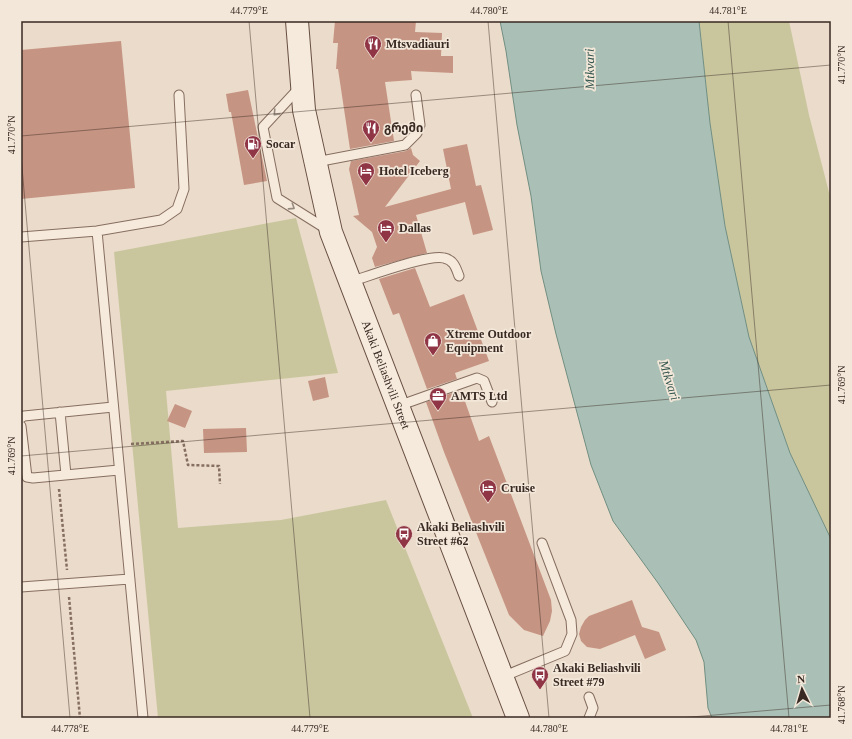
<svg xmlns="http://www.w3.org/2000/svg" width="852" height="739" font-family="'Times New Roman','Noto Sans Georgian',serif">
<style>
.green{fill:#c9c69e}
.water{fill:#aac0b6;stroke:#718e82}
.building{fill:#c69483}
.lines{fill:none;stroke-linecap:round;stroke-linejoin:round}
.service-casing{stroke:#866e60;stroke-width:11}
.secondary-casing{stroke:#684f43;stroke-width:24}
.path{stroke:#866e60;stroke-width:2.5;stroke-dasharray:3 2;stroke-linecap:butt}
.service{stroke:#f6eadc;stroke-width:9}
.secondary{stroke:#f6eadc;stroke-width:22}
.oneway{stroke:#978a7f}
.ticks{fill:none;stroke:#382922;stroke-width:1;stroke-opacity:0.45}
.labels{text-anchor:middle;stroke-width:3.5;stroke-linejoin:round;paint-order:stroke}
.poi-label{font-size:12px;font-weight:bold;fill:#382922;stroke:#f3e7d9;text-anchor:start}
.street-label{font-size:12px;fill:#382922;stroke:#f3e7d9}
.water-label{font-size:13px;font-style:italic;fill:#32564e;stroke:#f3e7d9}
.neatline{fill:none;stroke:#382922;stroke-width:1.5}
.ticks-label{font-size:10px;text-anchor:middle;fill:#382922}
</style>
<rect width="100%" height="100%" fill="#ebdbca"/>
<path class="green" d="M699 21H789L809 115 831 200V539L790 453 749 337 725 226 710 123Z
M296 218 338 373 166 391 178 528 281 520 386 500 473 718H158L114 252Z"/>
<path class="water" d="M500 21H699L710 123 725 226 749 337 790 453 831 539V718H712L708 708 704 662 696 640 658 583 613 521 591 465 556 334 541 271 531 196 517 125 506 51Z"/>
<path class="building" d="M335 21H416L415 32 442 33 441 56H453V73L411 71 412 80 385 82 394 141 350 149 338 69H336L338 43H333Z
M121 41 135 188 21 199V50Z
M248 90 267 181 244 185 231 112H229L226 94Z
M467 144 476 186 481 185 493 230 473 235 465 202 416 215 427 253 375 267 372 258 377 247 372 232 353 216 359 215 349 169 351 161 406 151 411 148 413 155 420 161 385 207 451 189 443 149Z
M415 268 430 307 464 294 489 361 455 373 457 379 427 389 399 313 393 315 379 279Z
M325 377 329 397 313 401 308 381Z
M461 390 479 441 489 436 551 600 552 611 550 621 543 636 524 630 509 615 444 452 426 402Z
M175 404 192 411 185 428 167 421Z
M246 428 247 452 204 453 203 429Z
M632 600 642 627 659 632 666 650 645 659 635 635 600 649 587 647 581 641 579 634 581 627 585 620 589 616Z"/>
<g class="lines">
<g class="service-casing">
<path id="service" d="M300 87 263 127 277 198 328 230
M316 162 405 145 417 133 420 125 416 95
M97 231 143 718
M21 237 97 231 161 220 177 209 184 189 179 95
M350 282C369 276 427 254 444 258 454 260 456 268 459 276
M398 406 477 378 484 381 492 402
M60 412 66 475
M21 418 24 416 113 407
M21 426 27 477 33 478 119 470
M21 587 130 579
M502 677 565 651 572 634 571 620 542 543
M589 718 593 708 589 697"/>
</g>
<g class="secondary-casing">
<g id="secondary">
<path id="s1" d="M297 21 304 110 331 232 518 718"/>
</g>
</g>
<path class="path" d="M131 444 183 441 188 465 219 466 220 484
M59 489 67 570
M69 597 80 718"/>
<use href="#service" class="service"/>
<use href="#secondary" class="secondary"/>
</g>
<defs><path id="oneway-chevron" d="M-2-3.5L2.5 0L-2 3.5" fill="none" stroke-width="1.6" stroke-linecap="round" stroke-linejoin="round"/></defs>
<g class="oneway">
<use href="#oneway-chevron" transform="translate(276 113) rotate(133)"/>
<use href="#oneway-chevron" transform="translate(292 207) rotate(33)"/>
</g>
<path class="ticks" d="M249 21 310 718M488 21 549 718M728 21 789 718M21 136 831 65M21 156 70 718M21 456 831 385M680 718 831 705"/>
<defs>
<g id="restaurant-pin" transform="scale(0.9)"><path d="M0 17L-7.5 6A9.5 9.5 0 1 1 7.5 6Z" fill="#903545" stroke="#f3e7d9"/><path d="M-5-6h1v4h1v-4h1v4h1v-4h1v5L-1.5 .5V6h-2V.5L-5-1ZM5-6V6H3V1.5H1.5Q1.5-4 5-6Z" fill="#fff"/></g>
<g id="fuel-pin" transform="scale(0.9)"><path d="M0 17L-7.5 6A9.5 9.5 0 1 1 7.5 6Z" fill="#903545" stroke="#f3e7d9"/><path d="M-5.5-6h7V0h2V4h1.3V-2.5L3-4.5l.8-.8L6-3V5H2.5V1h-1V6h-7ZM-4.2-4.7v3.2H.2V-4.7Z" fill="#fff"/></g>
<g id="hotel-pin" transform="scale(0.9)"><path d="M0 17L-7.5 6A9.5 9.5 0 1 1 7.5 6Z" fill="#903545" stroke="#f3e7d9"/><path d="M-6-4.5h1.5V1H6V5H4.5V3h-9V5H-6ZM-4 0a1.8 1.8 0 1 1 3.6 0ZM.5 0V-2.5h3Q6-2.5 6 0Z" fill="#fff"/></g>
<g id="shop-pin" transform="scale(0.9)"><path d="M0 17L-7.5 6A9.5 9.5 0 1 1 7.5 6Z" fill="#903545" stroke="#f3e7d9"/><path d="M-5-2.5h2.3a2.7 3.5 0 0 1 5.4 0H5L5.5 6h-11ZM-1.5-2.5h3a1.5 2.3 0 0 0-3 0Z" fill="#fff"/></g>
<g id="office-pin" transform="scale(0.9)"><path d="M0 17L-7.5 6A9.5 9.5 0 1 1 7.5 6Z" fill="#903545" stroke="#f3e7d9"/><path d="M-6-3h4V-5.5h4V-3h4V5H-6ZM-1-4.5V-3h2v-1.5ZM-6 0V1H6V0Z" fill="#fff"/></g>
<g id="bus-pin" transform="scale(0.9)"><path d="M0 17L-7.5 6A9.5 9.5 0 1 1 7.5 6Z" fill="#903545" stroke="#f3e7d9"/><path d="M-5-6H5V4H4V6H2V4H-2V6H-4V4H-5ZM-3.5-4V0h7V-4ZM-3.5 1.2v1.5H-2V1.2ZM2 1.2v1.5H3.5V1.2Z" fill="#fff"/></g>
</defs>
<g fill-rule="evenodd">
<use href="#restaurant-pin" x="373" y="44"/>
<use href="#restaurant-pin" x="371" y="128"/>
<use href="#fuel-pin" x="253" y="144"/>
<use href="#hotel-pin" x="366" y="171"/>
<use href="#hotel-pin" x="386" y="228"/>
<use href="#shop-pin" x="433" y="341"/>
<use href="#office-pin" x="438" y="396"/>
<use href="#hotel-pin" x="488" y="488"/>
<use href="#bus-pin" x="404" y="534"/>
<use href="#bus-pin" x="540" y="675"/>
</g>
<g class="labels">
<g class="poi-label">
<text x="386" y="48">Mtsvadiauri</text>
<text x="384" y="132">გრემი</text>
<text x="266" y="148">Socar</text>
<text x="379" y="175">Hotel Iceberg</text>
<text x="399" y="232">Dallas</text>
<text x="446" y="338">Xtreme Outdoor<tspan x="446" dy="14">Equipment</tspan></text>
<text x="451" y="400">AMTS Ltd</text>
<text x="501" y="492">Cruise</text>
<text x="417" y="531">Akaki Beliashvili<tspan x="417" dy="14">Street #62</tspan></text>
<text x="553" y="672">Akaki Beliashvili<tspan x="553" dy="14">Street #79</tspan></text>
</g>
<g class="street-label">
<text dy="4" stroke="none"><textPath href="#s1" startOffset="367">Akaki Beliashvili Street</textPath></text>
</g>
<g class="water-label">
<text transform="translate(589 69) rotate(-91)" y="5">Mtkvari</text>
<text transform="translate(670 380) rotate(72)" y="5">Mtkvari</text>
</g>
</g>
<rect width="852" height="739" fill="none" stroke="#f3e7d9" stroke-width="44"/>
<g transform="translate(802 689) rotate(355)" stroke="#f3e7d9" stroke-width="3" paint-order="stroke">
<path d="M0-3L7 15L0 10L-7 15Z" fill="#382922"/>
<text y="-6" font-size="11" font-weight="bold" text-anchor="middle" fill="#382922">N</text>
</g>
<rect x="22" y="22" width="808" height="695" class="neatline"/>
<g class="ticks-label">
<text x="249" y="14">44.779°E</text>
<text x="489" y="14">44.780°E</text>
<text x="728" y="14">44.781°E</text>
<text transform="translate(841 65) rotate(-90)" y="4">41.770°N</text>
<text transform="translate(11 135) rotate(-90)" y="4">41.770°N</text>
<text transform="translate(841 385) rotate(-90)" y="4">41.769°N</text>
<text transform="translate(11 456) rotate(-90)" y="4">41.769°N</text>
<text transform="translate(841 705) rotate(-90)" y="4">41.768°N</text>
<text x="70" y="732">44.778°E</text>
<text x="310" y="732">44.779°E</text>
<text x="549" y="732">44.780°E</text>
<text x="789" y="732">44.781°E</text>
</g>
</svg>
